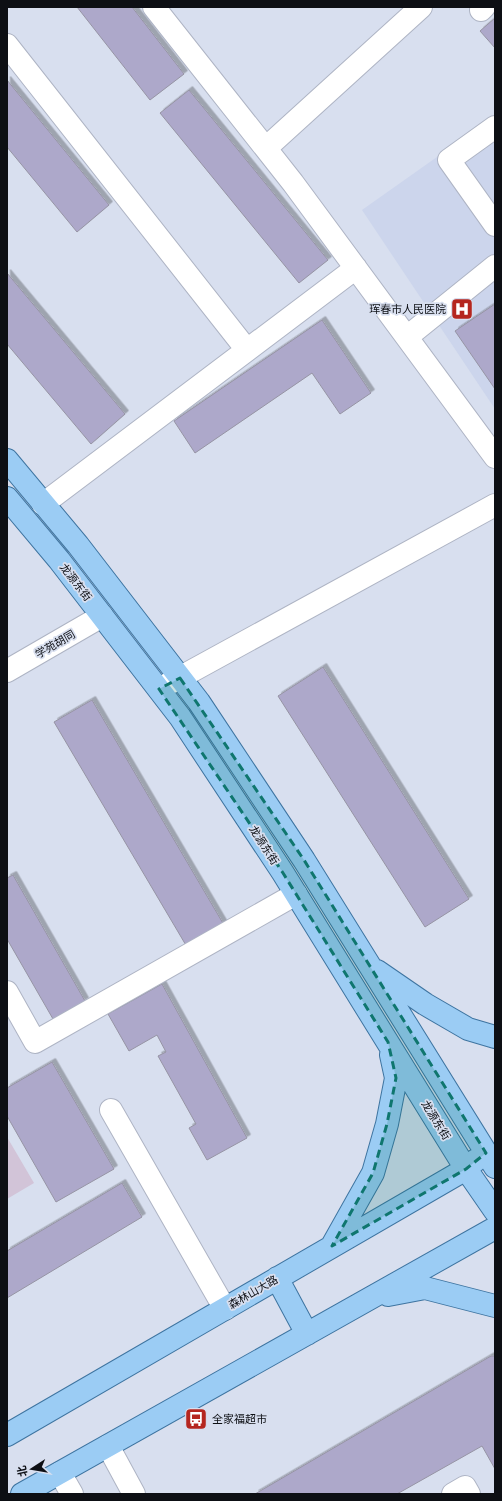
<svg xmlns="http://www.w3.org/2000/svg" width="502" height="1501" font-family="'Work Sans','Noto Sans SC',sans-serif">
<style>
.built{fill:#ccd5ec}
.green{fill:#d2c4d8}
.building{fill:#ada8ca;stroke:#9694a4;filter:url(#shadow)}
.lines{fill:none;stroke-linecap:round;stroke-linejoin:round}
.minor-casing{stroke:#aeb4c4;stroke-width:24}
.major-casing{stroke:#3e74a0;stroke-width:24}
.minor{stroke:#fff;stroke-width:22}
.major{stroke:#9bccf4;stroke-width:22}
.marked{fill:#0f766e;fill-opacity:0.2;stroke:#0f766e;stroke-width:3;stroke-dasharray:8 5;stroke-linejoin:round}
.labels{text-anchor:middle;stroke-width:3.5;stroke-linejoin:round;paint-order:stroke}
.poi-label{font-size:11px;fill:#0d0f14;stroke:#d8dfef;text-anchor:end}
.street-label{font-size:11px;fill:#0d0f14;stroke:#d8dfef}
</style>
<defs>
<filter id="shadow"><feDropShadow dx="3.5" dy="-3.5" stdDeviation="0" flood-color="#0004"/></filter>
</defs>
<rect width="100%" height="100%" fill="#d8dfef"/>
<path class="built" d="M495 116V409L362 210Z"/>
<path class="green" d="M7 1137 34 1183 7 1199Z"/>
<path class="building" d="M77 7H132L184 74 150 100Z
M495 18V48L480 31Z
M7 80 109 205 77 232 7 147Z
M189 90 328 260 299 283 160 113Z
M7 273 125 414 91 444 7 344Z
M495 304V389L455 331Z
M322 320 371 393 340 414 312 373 195 453 174 421Z
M323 667 469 899 425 927 278 696Z
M92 700 224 925 187 947 54 722Z
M13 875 85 1001 53 1019 7 939V878Z
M162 984 247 1138 207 1160 189 1128 196 1124 158 1056 166 1052 157 1035 129 1051 108 1014Z
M52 1062 114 1169 56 1202 7 1116V1088Z
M122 1183 142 1217 7 1298V1251Z
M491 1356H495V1469L482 1446 397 1494H255Z"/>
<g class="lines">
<g class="minor-casing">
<path id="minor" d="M154 7 293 183 495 457
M481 10 484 7
M7 45 247 350
M495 127 449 160 495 225
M266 148 421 7
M407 337 495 266
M43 504 356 268
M7 671 102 616
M159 689 495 505
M7 992 35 1042 296 894
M111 1110 225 1309
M108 1446 134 1494
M60 1473 72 1494
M453 1494 465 1487 469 1494"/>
</g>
<g class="major-casing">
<path id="major" d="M7 460 78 545 199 702 304 860 495 1167
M7 498 59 560 180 717 283 873 466 1169 495 1211
M377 971 425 1004 468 1029 495 1037
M332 1246 373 1173 387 1124 396 1078 391 1055
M277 1278 307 1334
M388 1295 425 1288 495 1306
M7 1435 466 1169 476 1160
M22 1494 495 1228"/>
</g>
<use href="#minor" class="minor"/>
<use href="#major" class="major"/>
</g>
<path class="marked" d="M180 678 304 860 486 1153 466 1169 332 1246 373 1173 387 1124 396 1078 388 1042 283 873 159 689Z"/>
<defs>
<g id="hospital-square" transform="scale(1.15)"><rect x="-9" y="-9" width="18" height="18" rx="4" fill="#b5261f" stroke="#d8dfef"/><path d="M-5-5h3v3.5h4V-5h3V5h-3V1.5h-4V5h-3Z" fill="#fff"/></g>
<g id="bus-square" transform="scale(1.15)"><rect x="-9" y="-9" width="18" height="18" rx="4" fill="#b5261f" stroke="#d8dfef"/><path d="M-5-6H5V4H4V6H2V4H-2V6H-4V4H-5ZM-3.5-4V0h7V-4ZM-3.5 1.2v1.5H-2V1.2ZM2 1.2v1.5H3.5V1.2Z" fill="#fff"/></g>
</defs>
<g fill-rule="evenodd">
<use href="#hospital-square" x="462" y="309"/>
<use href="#bus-square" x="196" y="1419"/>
</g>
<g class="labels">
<g class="poi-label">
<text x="446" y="313">珲春市人民医院</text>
<text x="212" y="1423" text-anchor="start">全家福超市</text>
</g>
<g class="street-label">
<text transform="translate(76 582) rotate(52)" y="4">龙源东街</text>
<text transform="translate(55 644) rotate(-30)" y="4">学苑胡同</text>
<text transform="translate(264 845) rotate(57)" y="4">龙源东街</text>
<text transform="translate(436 1120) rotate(58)" y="4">龙源东街</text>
<text transform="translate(253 1292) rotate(-30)" y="4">森林山大路</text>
</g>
</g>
<rect width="502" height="1501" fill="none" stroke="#0d0f14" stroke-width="16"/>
<g transform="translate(32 1469) rotate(258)" stroke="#d8dfef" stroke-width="3" paint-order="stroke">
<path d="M0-3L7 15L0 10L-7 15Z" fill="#0d0f14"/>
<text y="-6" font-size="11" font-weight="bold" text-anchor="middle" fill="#0d0f14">北</text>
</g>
</svg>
